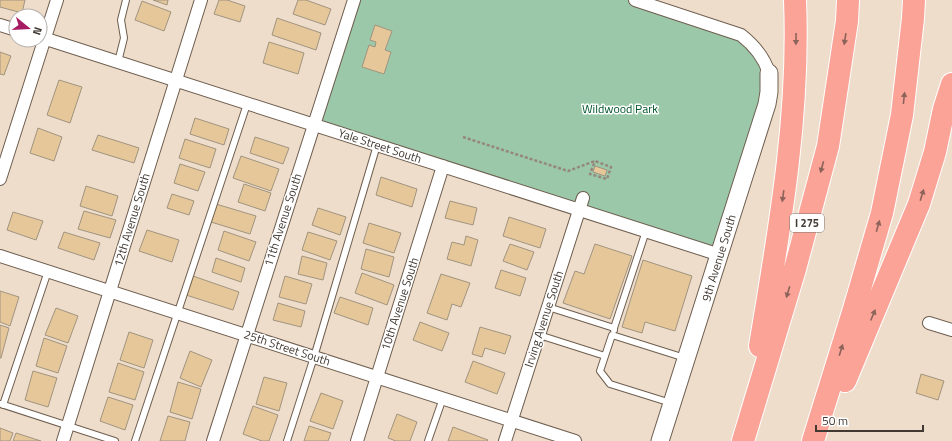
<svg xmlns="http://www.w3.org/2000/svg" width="952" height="441" font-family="'Titillium Web',sans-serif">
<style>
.green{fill:#9bc8a8}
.building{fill:#e6c799;stroke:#a09480}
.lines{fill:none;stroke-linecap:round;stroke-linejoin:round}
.lane-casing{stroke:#6e5e4f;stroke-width:8}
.street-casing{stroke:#6e5e4f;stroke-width:14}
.secondary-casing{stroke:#6e5e4f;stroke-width:19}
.highway-casing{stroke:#fff;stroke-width:24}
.path{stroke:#94877b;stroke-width:2.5;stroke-dasharray:3 2;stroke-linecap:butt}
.lane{stroke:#fff;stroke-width:6}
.street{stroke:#fff;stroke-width:12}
.secondary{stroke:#fff;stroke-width:17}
.highway{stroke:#fca397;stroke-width:22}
.oneway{fill:#8c635a}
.labels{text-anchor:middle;stroke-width:3;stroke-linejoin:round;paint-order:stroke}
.shield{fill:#fff;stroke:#7a7470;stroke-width:1}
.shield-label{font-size:11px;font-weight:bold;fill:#413932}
.park-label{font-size:12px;fill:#00532a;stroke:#fff}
.street-label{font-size:12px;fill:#413932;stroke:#fff}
</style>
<rect width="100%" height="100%" fill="#efddcb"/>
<path class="green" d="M354 0H635L734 33 768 70 720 255 313 125Z"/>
<path class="building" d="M0 0H25L22 13 0 7Z
M153 0H168L167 5Z
M219 0H227L245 6 240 22 214 14Z
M298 0H306L331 9 325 25 293 14Z
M142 1 171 12 164 31 135 20Z
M277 18 321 33 316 50 272 35Z
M375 25 392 31 385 50 391 52 384 74 362 67 369 45 375 47 376 42 370 40Z
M269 42 304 53 298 74 263 63Z
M0 52 11 56 4 75 0 74Z
M59 80 82 87 70 123 47 115Z
M195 118 229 129 224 145 190 134Z
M38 128 62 137 54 161 30 153Z
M98 135 139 148 134 163 92 150Z
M255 137 289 148 283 164 250 153Z
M185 139 216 149 210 168 179 158Z
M241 156 279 169 271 191 233 178Z
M180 164 205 172 198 191 174 183Z
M595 166 607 170 605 176 593 172Z
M381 177 417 189 412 207 376 195Z
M244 184 271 193 265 211 238 202Z
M86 186 118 196 112 216 80 206Z
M172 194 194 201 189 215 167 208Z
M450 201 477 208 473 225 445 218Z
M216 204 256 216 250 234 211 222Z
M318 208 346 217 340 235 312 225Z
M84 211 116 220 110 238 78 229Z
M13 212 43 221 36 240 7 230Z
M509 217 546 229 540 248 503 236Z
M369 223 401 233 394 253 363 243Z
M147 230 179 240 172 262 139 251Z
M224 231 256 242 249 261 218 250Z
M64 232 100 243 94 260 58 248Z
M308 232 337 241 330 260 302 250Z
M466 236 478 240 471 266 447 259 452 242 464 245Z
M510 244 534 252 527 270 503 261Z
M595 244 632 256 610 319 563 303 575 271 584 274Z
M366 249 394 257 389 277 361 269Z
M302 256 327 263 323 280 298 274Z
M216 258 245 268 241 282 212 272Z
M643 260 692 276 675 331 645 322 642 333 622 327Z
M501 270 526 278 520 296 495 288Z
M362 273 394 285 387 305 355 293Z
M441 274 470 283 461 307 452 304 447 320 427 313Z
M193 276 239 292 233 310 186 295Z
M285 276 312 284 306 304 279 297Z
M0 291 19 297 10 326 0 322Z
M340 297 373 308 368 325 334 313Z
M278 303 305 311 301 327 273 320Z
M56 308 78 316 68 343 45 335Z
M420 322 449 333 442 351 413 340Z
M0 325 9 328 1 358H0Z
M480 327 511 336 505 354 485 348 482 357 472 354Z
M129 332 153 340 144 368 120 360Z
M44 338 67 346 58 373 36 366Z
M190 351 212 360 201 387 180 378Z
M473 361 505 373 497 394 465 382Z
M118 363 144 372 135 400 109 392Z
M33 371 57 378 48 407 25 400Z
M921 374 944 381 938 400 916 393Z
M264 377 287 383 279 411 256 404Z
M178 382 201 389 192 419 170 412Z
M321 393 343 401 333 429 310 421Z
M108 397 133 405 125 430 100 421Z
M253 406 278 415 269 441H262L243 434Z
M397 414 417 422 410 441H396L388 438Z
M168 416 190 422 185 441H160Z
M309 426 331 433 328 441H304Z
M453 427 488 440 487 441H448Z
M0 428 13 433 10 441H0Z
M16 433 41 441H13Z"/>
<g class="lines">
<g class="lane-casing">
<path id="lane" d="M118 62 124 38 121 20 126 0
M548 307 614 328V330
M614 328 646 231
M539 335 605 356
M671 403 610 384 600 371 612 335 685 358
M1 404 115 441
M3 405 48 271
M135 441 247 104
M287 441 314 357 377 145
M428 441 443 398"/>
</g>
<g class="street-casing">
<path id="street" d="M635 0 741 35C755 46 764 57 769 73
M0 25 16 30
M40 37 720 255
M0 179 57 0
M0 256 575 441
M929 323 952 330
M63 441 201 0
M213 441 354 0
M357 441 443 166
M505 441 583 198"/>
</g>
<g class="secondary-casing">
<path id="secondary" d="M660 441 767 104 769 92V73"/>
</g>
<g class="highway-casing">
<path id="highway" d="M760 346C779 232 800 116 795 0
M845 381 919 204 935 152 944 109 952 84
M743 441 795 269 828 146 847 21 848 0
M813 441 854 309 882 213 902 115 913 18 914 0"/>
</g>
<path class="path" d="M463 137 568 171 595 161 611 167 607 179 590 174 595 161"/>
<use href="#lane" class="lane"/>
<use href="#street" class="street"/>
<use href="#secondary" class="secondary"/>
<use href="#highway" class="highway"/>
</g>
<defs><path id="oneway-solid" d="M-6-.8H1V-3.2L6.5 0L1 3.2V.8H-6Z"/></defs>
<g class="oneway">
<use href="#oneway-solid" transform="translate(796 39) rotate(91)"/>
<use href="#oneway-solid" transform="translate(845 39) rotate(99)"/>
<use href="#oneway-solid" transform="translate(904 98) rotate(-84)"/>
<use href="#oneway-solid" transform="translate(822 167) rotate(105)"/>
<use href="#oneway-solid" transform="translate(922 195) rotate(-73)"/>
<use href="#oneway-solid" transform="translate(783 196) rotate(98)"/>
<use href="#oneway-solid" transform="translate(878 226) rotate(-74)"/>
<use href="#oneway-solid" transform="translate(788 292) rotate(107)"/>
<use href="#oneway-solid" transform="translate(873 315) rotate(-67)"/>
<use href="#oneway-solid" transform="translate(841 350) rotate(-73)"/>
</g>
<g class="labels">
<rect class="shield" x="790" y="214" width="34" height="18" rx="3"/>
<g class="shield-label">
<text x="807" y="227">I 275</text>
</g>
<g class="park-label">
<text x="620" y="113">Wildwood Park</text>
</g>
<g class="street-label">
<text transform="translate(380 146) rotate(18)" y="4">Yale Street South</text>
<text transform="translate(132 220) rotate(-73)" y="4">12th Avenue South</text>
<text transform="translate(283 220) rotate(-72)" y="4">11th Avenue South</text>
<text transform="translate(719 258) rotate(-73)" y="4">9th Avenue South</text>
<text transform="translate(400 304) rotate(-72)" y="4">10th Avenue South</text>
<text transform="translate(544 319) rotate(-72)" y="4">Irving Avenue South</text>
<text transform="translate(287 348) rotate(18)" y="4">25th Street South</text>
</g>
</g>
<g transform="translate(28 28) rotate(108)"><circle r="19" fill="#ffffff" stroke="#b3b0ad"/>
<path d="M0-3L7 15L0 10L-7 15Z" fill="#a61b61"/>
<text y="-6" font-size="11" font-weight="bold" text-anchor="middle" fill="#413932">N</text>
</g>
<path d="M816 425v6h107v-6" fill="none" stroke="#413932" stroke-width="2"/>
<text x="822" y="425" font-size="12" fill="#413932" stroke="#ffffff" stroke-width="3" paint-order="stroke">50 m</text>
</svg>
